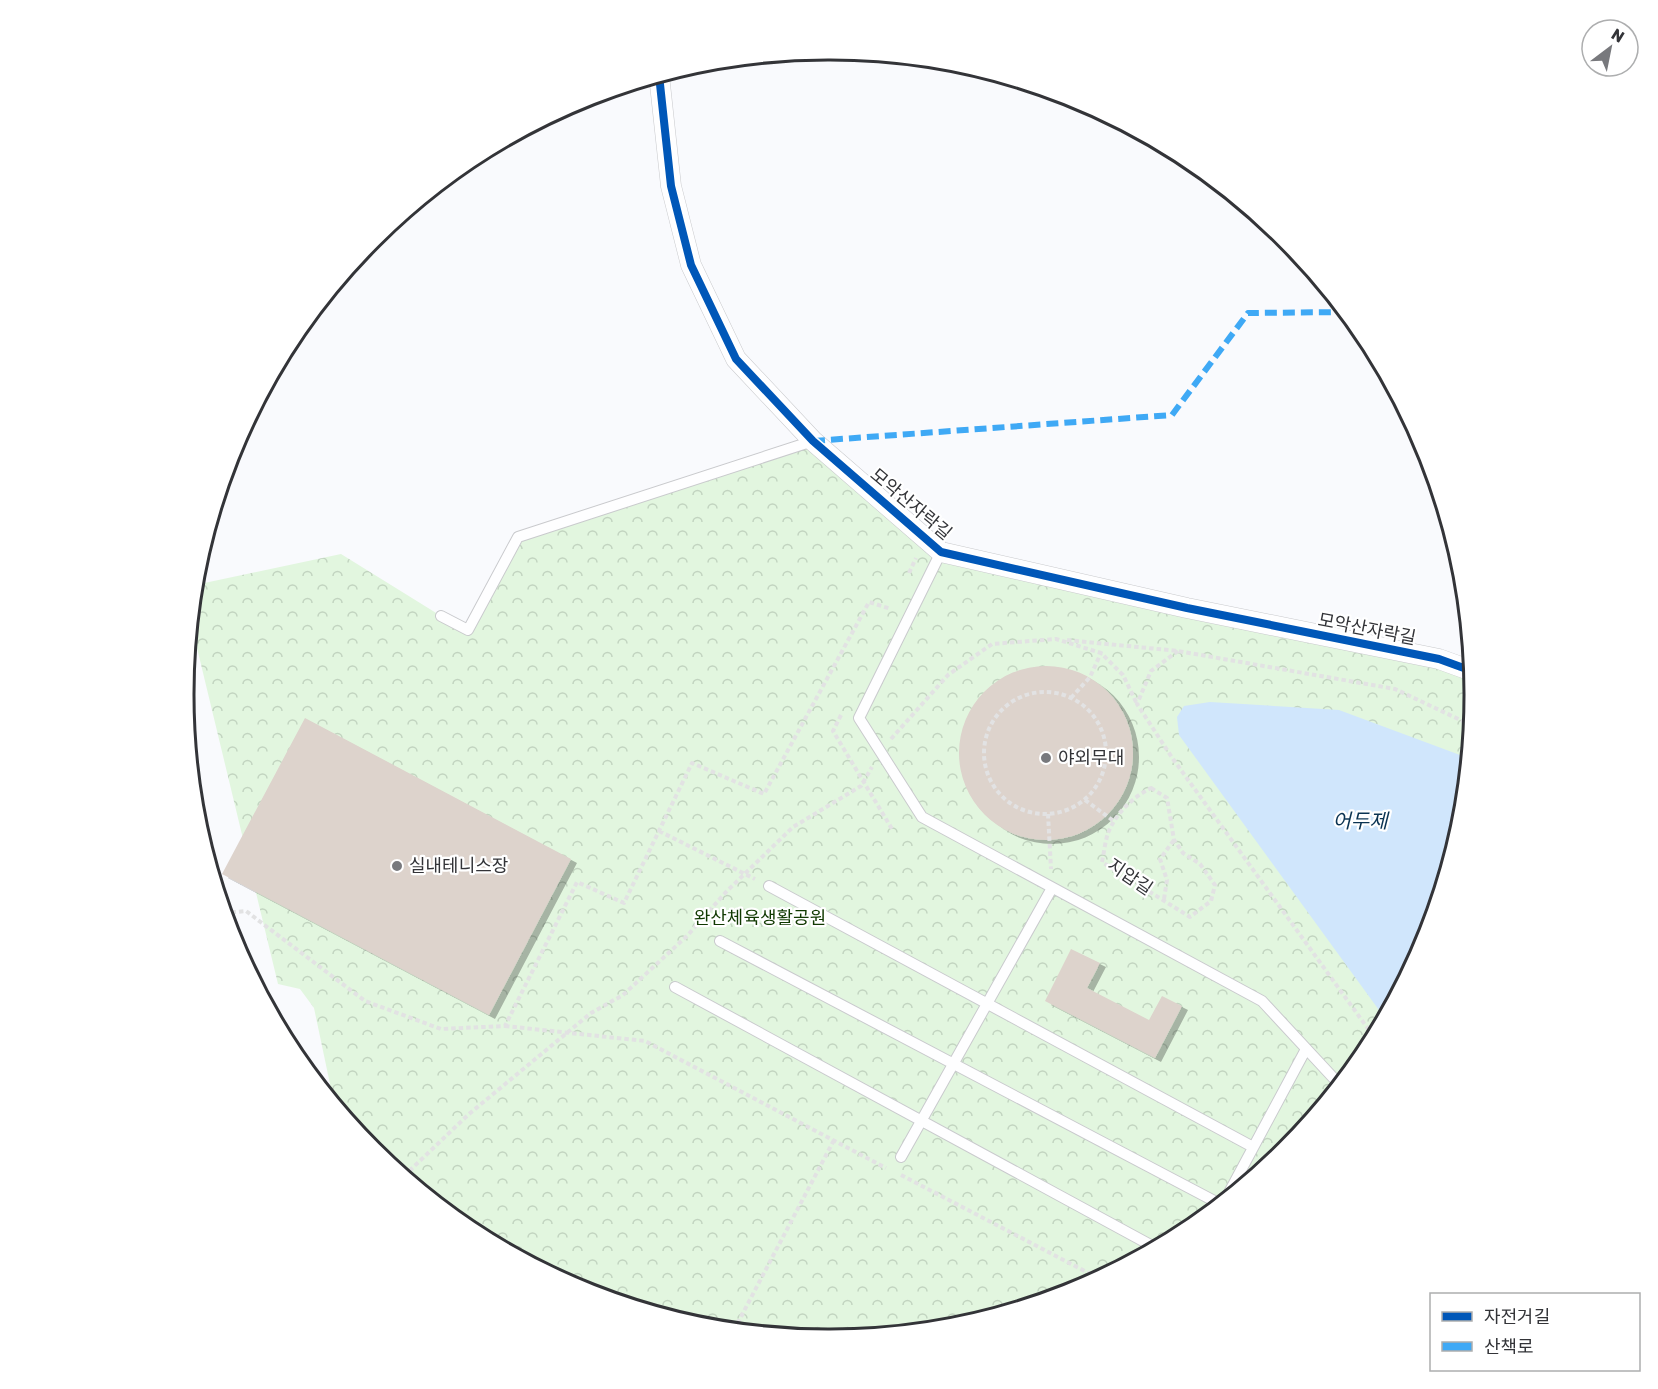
<svg xmlns="http://www.w3.org/2000/svg" width="1658" height="1389" font-family="Rubik,'Noto Sans KR',sans-serif">
<style>
.park{fill:url(#park-crowns)}
.water{fill:#d0e6fc}
.building{fill:#ddd3cc;filter:url(#shadow)}
.lines{fill:none;stroke-linecap:round;stroke-linejoin:round}
.service-casing{stroke:#c9cacd;stroke-width:12}
.minor-casing{stroke:#c9cacd;stroke-width:21}
.path{stroke:#e2e2e3;stroke-width:4;stroke-dasharray:4.5 3;stroke-linecap:butt}
.service{stroke:#fefeff;stroke-width:10}
.minor{stroke:#fefeff;stroke-width:20}
.quiet{stroke:#3fa9f5;stroke-width:6;stroke-dasharray:12 6;stroke-linecap:butt}
.cycleway-casing{stroke:#fff;stroke-width:11}
.cycleway{stroke:#0057b8;stroke-width:8}
.poi-dot{fill:#78797d;stroke:#fff;stroke-width:2}
.labels{text-anchor:middle;stroke-width:4.5;stroke-linejoin:round;paint-order:stroke}
.street-label{font-size:18px;fill:#333438;stroke:#fff}
.poi-label{font-size:18px;fill:#333438;stroke:#fff;text-anchor:start}
.park-label{font-size:18px;fill:#103901;stroke:#fff}
.water-label{font-size:20px;font-style:italic;fill:#0a3352;stroke:#fff}
.rim{fill:none;stroke:#333438;stroke-width:3}
</style>
<defs>
<pattern id="park-crowns" width="20" height="18" patternUnits="userSpaceOnUse" patternTransform="scale(1.5)"><rect width="20" height="18" fill="#e2f6df"/><path d="M2 6a3 3 0 1 1 6 0M12 15a3 3 0 1 1 6 0" fill="none" stroke="#c2d4c0"/></pattern>
<filter id="shadow"><feDropShadow dx="6" dy="4" stdDeviation="0" flood-color="#0004"/></filter>
</defs>
<rect width="100%" height="100%" fill="#f9fafd"/>
<path class="park" d="M813 441 941 552 1472 671 1474 695 1462 821 1425 942 1365 1053 1285 1151 1187 1231 1076 1291 954 1327 829 1339 703 1327 582 1290 470 1231 373 1150 334 1103 314 1008 300 989 278 984 191 623 195 585 341 554 441 616 468 630 518 537Z"/>
<path class="water" d="M1210 702 1339 710 1468 758 1462 821 1425 942 1384 1017 1179 735 1177 717 1184 706Z"/>
<path class="building" d="M959 753a87 87 0 1 1 174 0a87 87 0 1 1-174 0Z
M305 718 571 859 489 1015 222 874Z
M1071 949 1100 963 1087 988 1149 1020 1162 996 1182 1006 1155 1058 1045 1001Z"/>
<g class="lines">
<g class="service-casing">
<path id="service" d="M941 552 859 718 922 817 1262 1001 1339 1084
M441 616 468 630 518 537 813 441
M769 886 1253 1147
M720 941 1220 1204
M675 987 1156 1248
M901 1157 1052 888
M1225 1200 1306 1049"/>
</g>
<g class="minor-casing">
<path id="minor" d="M659 75 671 186 691 265 736 359 813 441 941 552 1187 608 1439 659 1472 671"/>
</g>
<path class="path" d="M909 573 916 558
M1067 640 1178 651 1395 689 1471 725
M1178 651 1151 671 1137 704 1173 759 1374 1037
M984 753a61 61 0 1 1 122 0a61 61 0 1 1-122 0Z
M1071 698 1090 677 1101 653
M841 715 833 731 892 829
M891 739 948 675 992 644 1056 639 1101 653 1123 675 1137 704
M1151 788 1167 798 1174 840 1183 853 1200 864 1215 885 1211 901 1190 917 1102 862C1104 853 1105 842 1108 833 1116 813 1133 797 1151 788Z
M1085 800 1115 822
M1048 814 1051 869
M659 831 755 879
M1164 899 1167 880 1160 859 1174 840
M224 913 246 911 365 1001 441 1029 505 1026 577 882 624 903 692 763 764 794 869 602 891 609
M505 1026 645 1041 886 1168
M901 1175 1098 1278
M404 1176 469 1114 568 1032 591 1013 623 995 687 936 726 892 793 827 861 786 872 767
M734 1330 834 1140"/>
<use href="#service" class="service"/>
<use href="#minor" class="minor"/>
<path class="quiet" d="M813 441 1172 415 1248 313 1345 312"/>
<g class="cycleway-casing">
<path id="cycleway" d="M659 75 671 186 691 265 736 359 813 441 941 552 1187 608 1439 659 1472 671"/>
</g>
<use href="#cycleway" class="cycleway"/>
</g>
<g class="poi-dot">
<circle cx="1046" cy="758" r="6"/>
<circle cx="397" cy="866" r="6"/>
</g>
<g class="labels">
<g class="street-label">
<text transform="translate(911 504) rotate(40)" y="6">모악산자락길</text>
<text transform="translate(1367 629) rotate(11)" y="6">모악산자락길</text>
<text transform="translate(1130 877) rotate(34)" y="6">지압길</text>
</g>
<g class="poi-label">
<text x="1058" y="764">야외무대</text>
<text x="409" y="872">실내테니스장</text>
</g>
<g class="park-label">
<text x="760" y="924">완산체육생활공원</text>
</g>
<g class="water-label">
<text x="1360" y="828">어두제</text>
</g>
</g>
<path d="M0 0H1658V1389H0ZM828 60H830A634 634 0 0 1 1464 694V695A634 634 0 0 1 830 1329H828A634 634 0 0 1 194 695V694A634 634 0 0 1 828 60Z" fill="#fff" fill-rule="evenodd"/>
<path class="rim" d="M828 60H830A634 634 0 0 1 1464 694V695A634 634 0 0 1 830 1329H828A634 634 0 0 1 194 695V694A634 634 0 0 1 828 60Z"/>
<rect x="1430" y="1293" width="210" height="78" fill="#ffffff" stroke="#adaeaf" stroke-width="1.5"/>
<rect x="1442" y="1312" width="30" height="9" fill="#0057b8" stroke="#adaeaf" stroke-width="1.5"/>
<text x="1484" y="1323" font-size="18" fill="#333438">자전거길</text>
<rect x="1442" y="1342" width="30" height="9" fill="#3fa9f5" stroke="#adaeaf" stroke-width="1.5"/>
<text x="1484" y="1353" font-size="18" fill="#333438">산책로</text>
<g transform="translate(1610 48) rotate(32)"><circle r="28" fill="#ffffff" stroke="#adaeaf" stroke-width="1.5"/>
<path d="M0-4.5L10 22L0 15L-10 22Z" fill="#78797d"/>
<text y="-9" font-size="16" font-weight="bold" text-anchor="middle" fill="#333438">N</text>
</g>
</svg>
